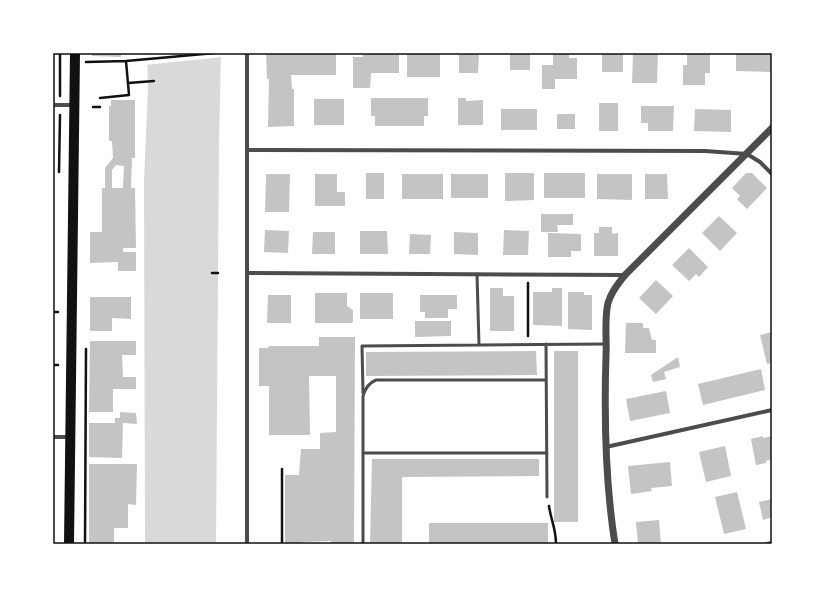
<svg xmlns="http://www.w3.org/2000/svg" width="825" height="597" font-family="Mulish,sans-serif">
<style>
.water{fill:#d9d9d9}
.pier{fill:#fff}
.building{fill:#c4c4c4;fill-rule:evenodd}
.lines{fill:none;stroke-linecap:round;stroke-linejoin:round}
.path{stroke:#111;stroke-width:2.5}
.service{stroke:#4c4c4c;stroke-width:3}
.minor{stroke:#4c4c4c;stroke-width:4}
.tertiary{stroke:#4c4c4c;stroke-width:7}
.primary{stroke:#111;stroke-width:10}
.neatline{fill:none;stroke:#111;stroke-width:1.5}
</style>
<rect width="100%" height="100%" fill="#fff"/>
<path class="water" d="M147 53H221L219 144 216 544H145L144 181 148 86Z"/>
<path class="pier" d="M161 53H223L224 57 144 65 145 55Z"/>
<path class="building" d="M92 53H121V57L92 56Z
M266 53H336V75H291L292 89H294V126L268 127 269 79H267Z
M363 53H399V73H371L370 88H353V57H363Z
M407 53H440V77H407Z
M459 53H479L478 73H459Z
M510 53H530V70H510Z
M553 53H569V58H577V79H555V89H542V65H553Z
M602 53H623V72H602Z
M633 53H658L657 83H632Z
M687 53H710V73H705V85H683V65H687Z
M736 53H772V72L736 71Z
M371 98H428V116H424V126H375V116H371Z
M458 98H466V101L483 100V125H458Z
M314 99H344V125H314Z
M111 100H135V158H132L131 188H135L136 248H123V252H136V271H118V262L90 263V232H102V188H105V168L113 158 112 141H109V106H111ZM116 165 124 166 123 188H112V170Z
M599 103H618V131H599Z
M641 106H674L673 131H648V123H641Z
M501 109H537V130H501Z
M695 109 731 110V132L694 131Z
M557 114H575V129H557Z
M366 173H384V199H366Z
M505 173H534V200L505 201Z
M544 173H585V198H544Z
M746 173H752L767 188 747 209 737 199 740 196 732 188Z
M266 174H290L289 212H265Z
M315 174H337V192H345V206H315Z
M402 174H443V199H402Z
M451 174H488V198H451Z
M597 174H632V200L597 199Z
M645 174H667L668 199H645Z
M541 214H573V225H557L558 232H541Z
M719 216 737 233 720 251 702 233Z
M599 227H612V234L618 233V256H594V233H599Z
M265 230 289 231 288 253 264 252Z
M504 230 529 231 528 255H503Z
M360 231H387L388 254H360Z
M313 232H335V254H312Z
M454 232 478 233V255L454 254Z
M548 233 581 234V251H571V257H548Z
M410 234 431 235 430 254H409Z
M689 248 708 267 699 277 696 274 689 281 672 265Z
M656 280 673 296 656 314 639 298Z
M490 288H503V296H514V331H490Z
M552 288H562V326L533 325V292H552Z
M568 292H584V295H592V330L568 329Z
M315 293H347V306L353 310V321L352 323H315Z
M360 293H393V319H360Z
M268 295H291V323H267Z
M420 295H457V309H448V318H425V312H420Z
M90 297H131V319L112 318V331H90Z
M415 321H451V336L415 337Z
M626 323H643V328H649L652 340H656V353H625Z
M772 332V363L767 364 760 335Z
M319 337H355L354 544H331V541L301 542V544H285V475H299L301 449H320V433L336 432V376H309L310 435H269V386H259V348H268L269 346H319Z
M90 341H136V355H122L123 377H136V389H113V412H89Z
M536 351 537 375 366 376V352Z
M554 351H578V522H554Z
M678 357 680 367 664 372 666 379 653 382 651 375Z
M761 369 765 390 703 405 698 384Z
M666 391 670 413 630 421 626 399Z
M120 412 136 413 137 424 123 423 122 458 89 457V423H115V418H120Z
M763 436V438L772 436V459L766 461V463L756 465 751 439Z
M725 446 731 476 706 482 699 452Z
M372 459H539V476L402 477V544H370Z
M670 462 672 486 651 488 652 491 631 494 628 466Z
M89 464H137L136 505 128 504V528H114V544H89Z
M737 492 746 529 724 534 715 497Z
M772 499V517L763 520 759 502Z
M659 520 661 544H638L636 522Z
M429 523H548V544H429Z"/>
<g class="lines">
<path class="path" d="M86 62 126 61 215 53
M128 83 154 81
M60 96V53
M100 98 129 95 126 61
M93 107H100
M59 172 60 115
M212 273H218
M528 283V336
M53 312H58
M53 365H58
M282 469V544
M549 506C551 521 556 528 556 544
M85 544 86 349"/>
<path class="service" d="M477 274 479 345
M546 344 547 497
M363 393 362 346 606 344
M363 453H547
M363 544V396C365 388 369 383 376 380H546"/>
<path class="minor" d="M247 53V544
M53 105H74
M248 150 705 151 747 154 760 162 772 174
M247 273 625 275
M53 437H70
M606 447 772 410
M767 544 772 543"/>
<path class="tertiary" d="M615 544C605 481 604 418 606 355 607 338 604 320 608 303 611 292 618 284 625 275L772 128"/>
<path class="primary" d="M69 544 75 53"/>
</g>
<rect width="825" height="597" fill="none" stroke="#ffffff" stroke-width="108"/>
<rect x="54" y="54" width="717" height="489" class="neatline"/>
</svg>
